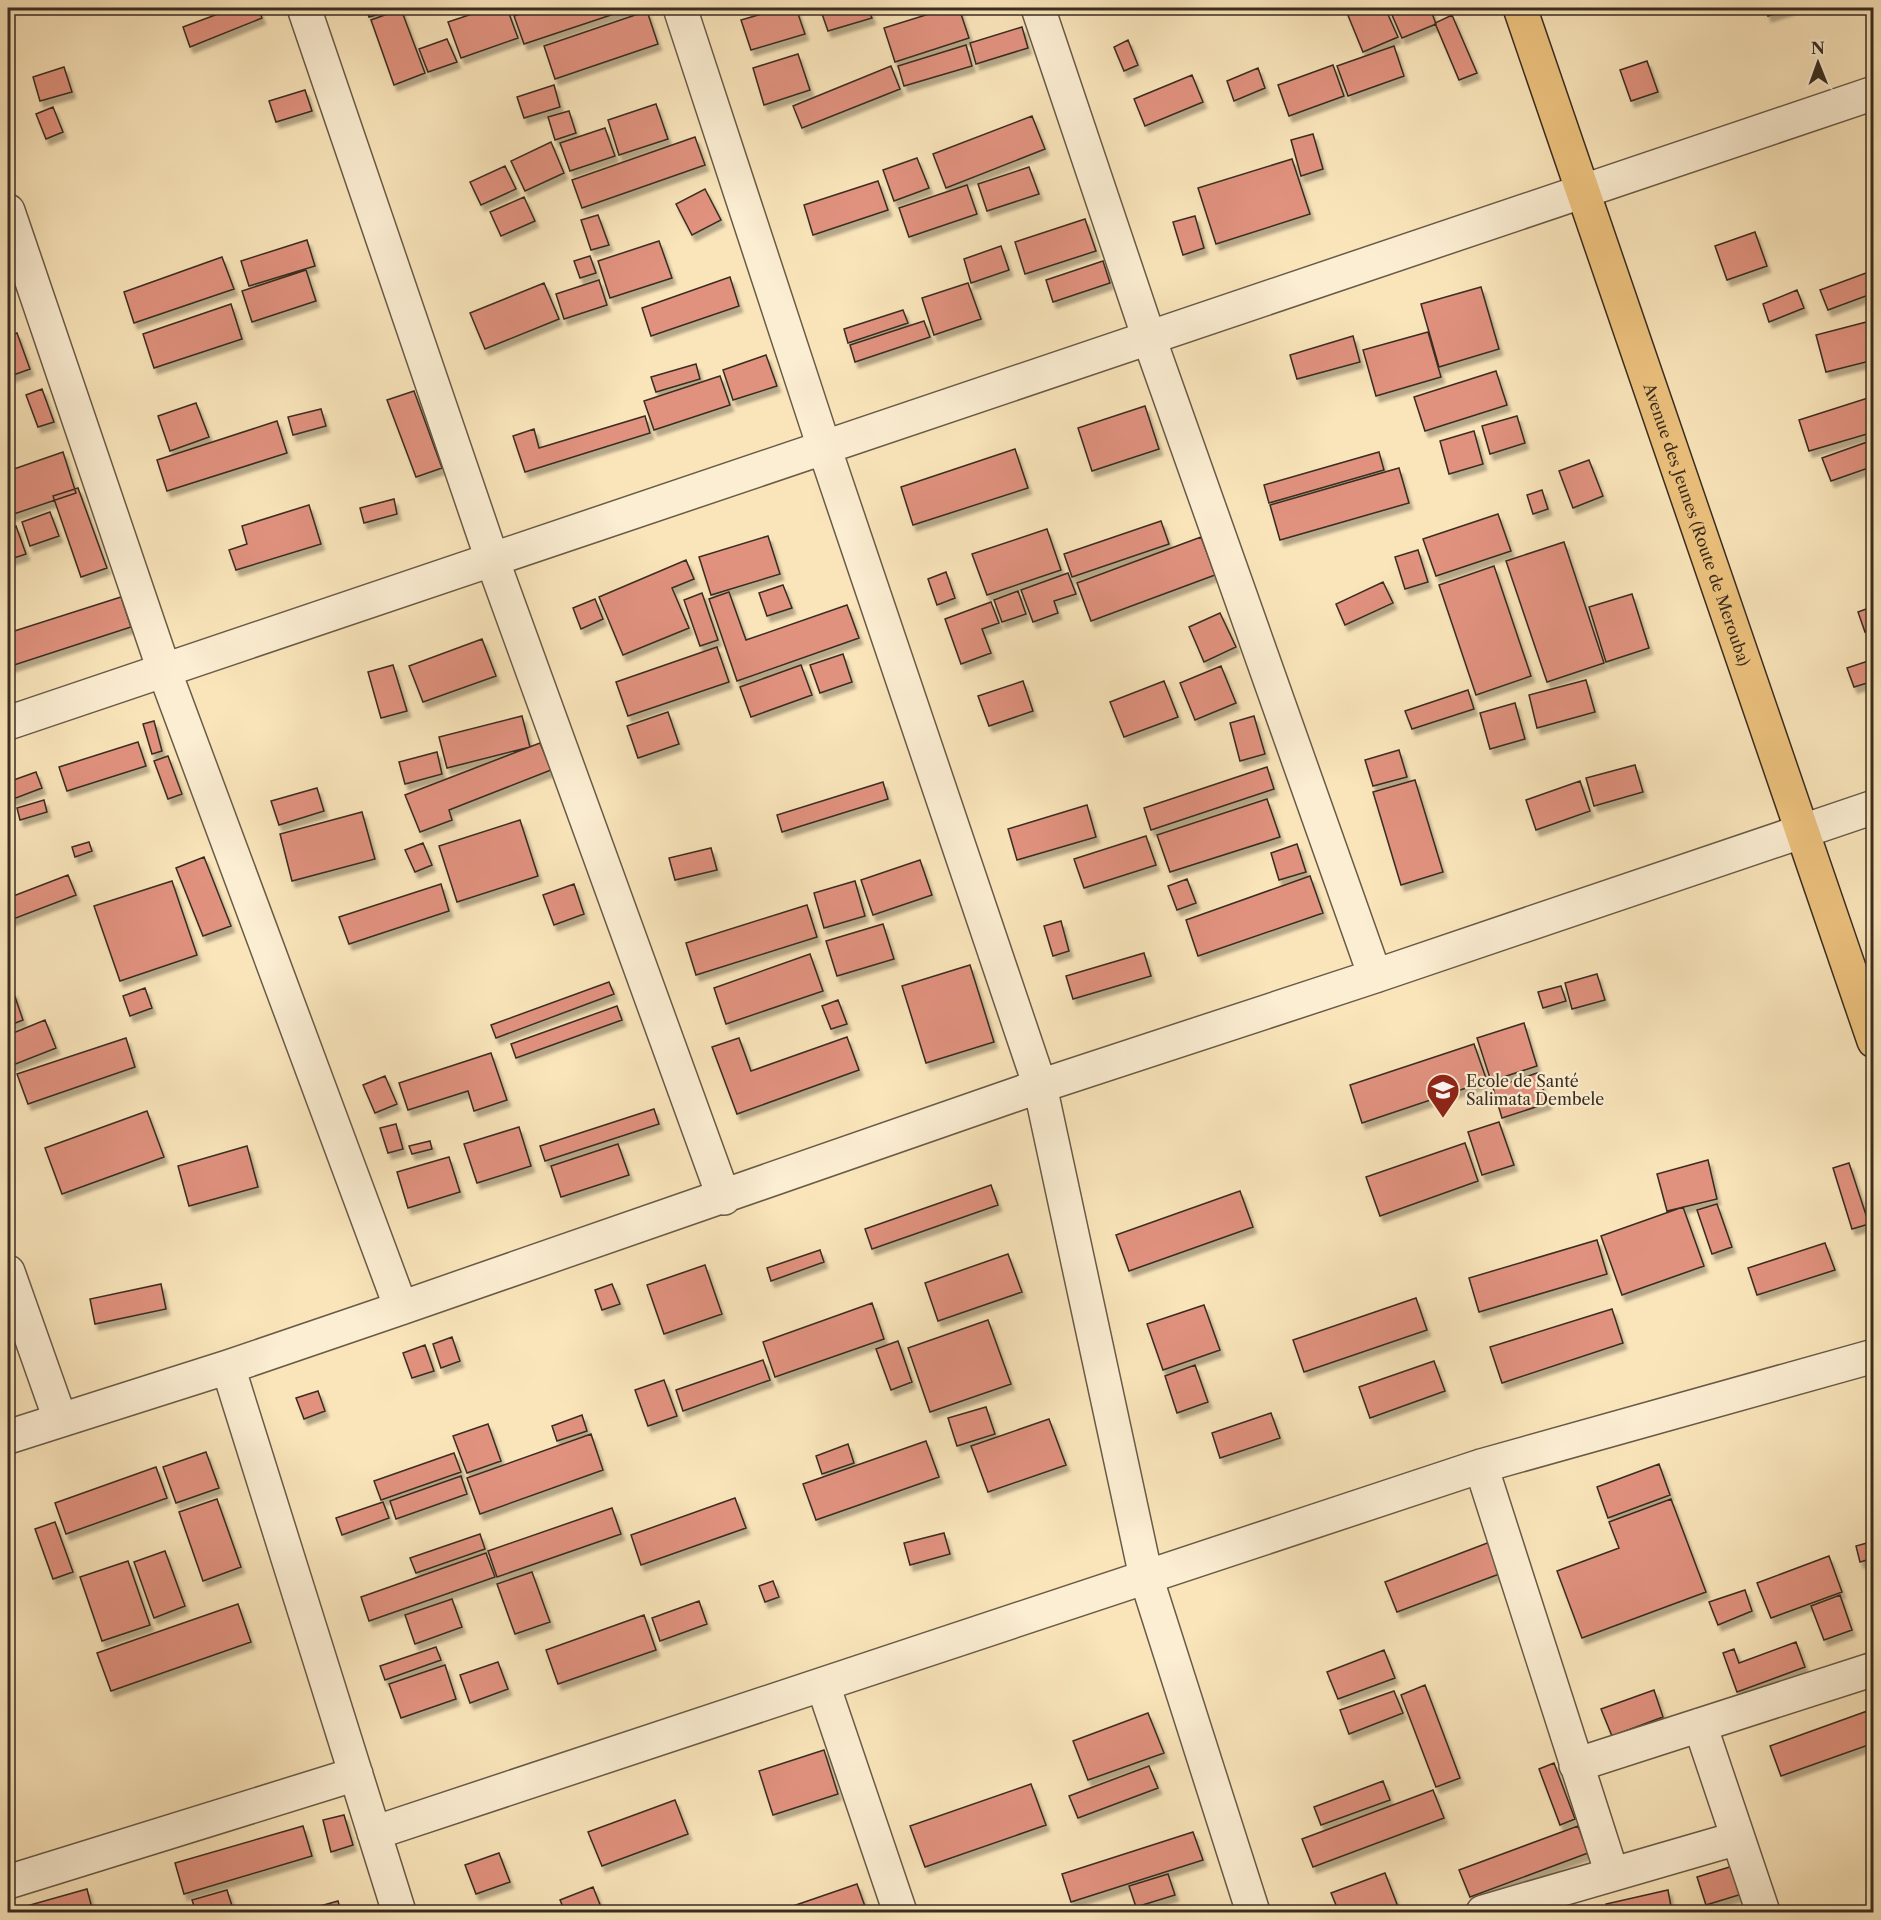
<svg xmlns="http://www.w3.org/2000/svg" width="1881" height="1920" font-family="'Libre Caslon Text',serif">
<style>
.building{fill:#e1927f;stroke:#392d20;stroke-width:1.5;filter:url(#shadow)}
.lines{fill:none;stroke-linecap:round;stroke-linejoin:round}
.minor-casing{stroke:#695b47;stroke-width:36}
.major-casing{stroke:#392d20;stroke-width:36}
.minor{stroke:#fceed3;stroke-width:33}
.major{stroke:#edc27e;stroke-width:33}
.labels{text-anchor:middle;stroke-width:4.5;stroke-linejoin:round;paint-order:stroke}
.street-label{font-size:16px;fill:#392d20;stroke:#fceed3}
.poi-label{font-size:16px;fill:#392d20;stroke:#fceed3;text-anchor:start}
</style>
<defs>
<filter id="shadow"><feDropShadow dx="3.5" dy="6" stdDeviation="1.5" flood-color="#0004"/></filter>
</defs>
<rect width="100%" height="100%" fill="#fae5bb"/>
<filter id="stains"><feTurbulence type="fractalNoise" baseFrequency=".00333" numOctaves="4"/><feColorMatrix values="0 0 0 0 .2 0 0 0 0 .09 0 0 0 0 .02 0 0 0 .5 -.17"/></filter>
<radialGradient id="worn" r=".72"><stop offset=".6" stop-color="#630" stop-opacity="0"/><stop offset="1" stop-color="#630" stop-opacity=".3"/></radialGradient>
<path class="building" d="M234 8H258L262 18 190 47 183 27Z
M366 8H400L369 17Z
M490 8H507L518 38 461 58 448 22Z
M538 8H632L524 44 514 16Z
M782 8H796L805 34 751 50 741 20Z
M820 8H868L872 18 828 31Z
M948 8H959L969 38 895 62 884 28Z
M1345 8H1385L1398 37 1363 52Z
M1389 8H1430L1436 24 1402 38Z
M1765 8H1792L1768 16Z
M401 9 425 73 394 85 371 20Z
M647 11 658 44 555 79 544 46Z
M1452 15 1477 73 1459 80 1435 23Z
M1022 27 1028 48 976 64 970 43Z
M447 39 457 62 428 72 419 49Z
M1128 40 1138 65 1124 71 1114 47Z
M966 45 972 66 904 86 898 66Z
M1394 46 1404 76 1348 96 1337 66Z
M798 54 810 90 764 105 753 68Z
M1647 61 1658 92 1631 101 1620 70Z
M1333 65 1344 96 1289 116 1278 85Z
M891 66 900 89 802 128 793 106Z
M64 67 72 92 40 101 33 77Z
M1258 68 1265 88 1234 101 1227 81Z
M1192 75 1203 102 1145 126 1134 99Z
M554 85 560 107 524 118 517 97Z
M305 90 312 111 276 122 269 101Z
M656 104 668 139 619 155 608 120Z
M53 107 63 132 46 139 36 114Z
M569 111 576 133 555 140 548 117Z
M1032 116 1045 149 946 188 933 154Z
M605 128 615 156 570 171 560 143Z
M1313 134 1323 169 1301 176 1291 140Z
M695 137 705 165 582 208 572 180Z
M551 142 564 173 525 191 511 161Z
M917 158 929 188 894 201 883 170Z
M1292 159 1310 214 1216 244 1198 188Z
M505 166 516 189 481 205 470 182Z
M1029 167 1039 194 987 211 978 184Z
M878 181 888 210 813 235 804 205Z
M967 185 977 214 909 237 899 208Z
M705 189 721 220 692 235 676 204Z
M524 197 535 221 501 236 490 212Z
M598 215 609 245 591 250 581 220Z
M1195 216 1204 248 1183 255 1173 222Z
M1085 219 1096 251 1025 274 1015 242Z
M1755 232 1767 266 1727 280 1715 246Z
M307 240 315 266 249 286 241 261Z
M659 241 672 278 610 298 598 261Z
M1001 246 1009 270 971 283 964 259Z
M590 256 596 273 580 278 574 261Z
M222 257 234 289 134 323 124 292Z
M1103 261 1110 283 1053 302 1046 280Z
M306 270 316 301 252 322 242 291Z
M1874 270V293L1828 310 1820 290Z
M730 277 739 306 651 336 642 308Z
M599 280 607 305 564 319 556 294Z
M544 283 559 319 485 349 470 313Z
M968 283 981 319 934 335 922 298Z
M1481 287 1499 349 1439 367 1421 304Z
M1797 290 1804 308 1769 322 1763 304Z
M231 304 242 339 154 368 143 334Z
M903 310 908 323 848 343 844 329Z
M1874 320V360L1826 372 1816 335Z
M924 321 930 337 855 362 850 345Z
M1428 332 1441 377 1376 396 1363 350Z
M17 333 30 369 8 377V336Z
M1353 336 1360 362 1297 379 1290 355Z
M766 355 777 386 733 400 723 370Z
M696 364 700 379 656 392 651 377Z
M1496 371 1507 405 1425 431 1414 397Z
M720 376 730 405 654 430 644 401Z
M42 389 54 422 38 427 26 395Z
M414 391 442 468 416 477 387 400Z
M1874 396V432L1809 451 1799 420Z
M196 403 209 437 170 451 158 416Z
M1145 406 1159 449 1092 471 1078 428Z
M321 409 326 426 293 435 288 417Z
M645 416 650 433 525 472 513 436 534 429 539 448Z
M1517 416 1525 443 1490 454 1482 426Z
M277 421 287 453 167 491 157 460Z
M1474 431 1483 464 1449 474 1440 441Z
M1870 441 1874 449V466L1831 481 1822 458Z
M1015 449 1028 488 913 525 901 487Z
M63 452 76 493 8 516V471Z
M1379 452 1384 470 1269 503 1264 485Z
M1589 460 1603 496 1573 508 1559 471Z
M1399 468 1409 503 1280 540 1270 505Z
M78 488 107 568 81 577 53 496Z
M1542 490 1548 509 1533 514 1527 495Z
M394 499 397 514 364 523 360 508Z
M309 505 321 544 236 570 229 550 247 544 242 526Z
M50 512 59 536 30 546 22 522Z
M1498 514 1511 551 1436 576 1423 539Z
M1161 521 1169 544 1072 577 1064 554Z
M16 526 26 554 8 560V529Z
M1047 529 1061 570 987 595 972 554Z
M768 536 780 574 711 595 699 557Z
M1201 537 1215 575 1091 621 1077 583Z
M1564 542 1604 663 1547 682 1506 561Z
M1418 550 1428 582 1405 589 1395 557Z
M686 560 694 579 672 588 689 628 623 655 599 597Z
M1494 566 1531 676 1476 695 1439 585Z
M946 572 955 598 937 605 928 579Z
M1068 573 1076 594 1054 601 1058 613 1033 622 1021 590Z
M1383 582 1393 603 1345 625 1336 604Z
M783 585 792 608 767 616 759 593Z
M1018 591 1026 614 1002 622 994 600Z
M729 592 746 640 847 605 859 638 737 681 709 599Z
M702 593 718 640 700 646 684 600Z
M1632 594 1649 648 1606 662 1589 607Z
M121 597 131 627 8 667V633Z
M595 599 603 619 581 629 573 608Z
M991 602 999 623 982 629 991 653 961 664 945 619Z
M1874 606V629L1865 632 1858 612Z
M1220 613 1236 647 1204 662 1189 627Z
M482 639 496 676 423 702 409 666Z
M717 647 729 682 628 716 616 682Z
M843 654 852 682 820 693 810 665Z
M1874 659V681L1854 687 1847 668Z
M393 665 407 711 381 718 368 672Z
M801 665 812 695 751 717 740 687Z
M1221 666 1236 703 1195 720 1180 683Z
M1586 680 1595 712 1537 728 1529 695Z
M1023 681 1033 711 989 726 978 696Z
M1164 681 1178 717 1124 737 1110 702Z
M1468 690 1474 709 1412 729 1405 711Z
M1515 703 1525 739 1490 749 1480 713Z
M668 712 679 744 638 758 627 726Z
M522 716 530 747 447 768 439 737Z
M1254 716 1265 754 1240 761 1230 723Z
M154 721 162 751 152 754 143 724Z
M138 742 146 766 67 791 59 767Z
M540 743 551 770 449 810 452 820 420 832 405 795Z
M1399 750 1407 777 1373 786 1365 760Z
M437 752 442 774 405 784 399 762Z
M168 756 182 794 168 799 154 761Z
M1635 765 1643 792 1594 806 1586 778Z
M1267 767 1274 789 1151 830 1144 808Z
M36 772 42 788 8 801V782Z
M1415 780 1443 872 1401 885 1373 792Z
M1580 781 1590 811 1536 830 1526 800Z
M883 782 888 799 782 832 777 815Z
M317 788 324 811 279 825 271 801Z
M1267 799 1280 837 1170 872 1157 835Z
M44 800 47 812 20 820 17 808Z
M1087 805 1096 837 1017 860 1008 829Z
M362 812 375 859 292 881 280 834Z
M520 820 538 876 457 902 439 846Z
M1146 836 1156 865 1084 888 1074 859Z
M89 842 92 851 75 857 72 847Z
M423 843 432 865 415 872 405 850Z
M1297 844 1306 872 1279 880 1271 853Z
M711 848 717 870 675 880 669 858Z
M204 857 231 926 203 936 176 868Z
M920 860 932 895 873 915 861 880Z
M68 875 76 895 8 921V898Z
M1310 876 1323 913 1198 956 1186 920Z
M1187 879 1196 903 1177 910 1168 886Z
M172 881 197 955 120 981 94 906Z
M855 881 865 916 824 928 814 893Z
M441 884 449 911 349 944 339 917Z
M574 884 584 914 554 925 543 895Z
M807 905 817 937 696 975 686 943Z
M1061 921 1069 951 1053 956 1044 926Z
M883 924 894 959 837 976 826 941Z
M1144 953 1151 976 1073 999 1066 976Z
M810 954 823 991 726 1024 714 988Z
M970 965 994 1042 926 1063 902 986Z
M1597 974 1605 1000 1572 1009 1565 983Z
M609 982 614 994 496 1038 491 1025Z
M1561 986 1566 1001 1543 1008 1538 992Z
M145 988 152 1008 130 1016 123 996Z
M13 991 23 1020 8 1026V993Z
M838 1000 847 1024 831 1029 822 1006Z
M617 1006 622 1020 516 1058 511 1044Z
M45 1020 56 1048 8 1067V1035Z
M1524 1023 1537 1066 1491 1081 1477 1038Z
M847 1037 859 1070 737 1114 712 1047 739 1038 751 1071Z
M126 1038 135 1067 28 1104 17 1074Z
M1474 1044 1487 1081 1362 1123 1350 1085Z
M491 1053 507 1100 474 1111 468 1091 408 1110 399 1083Z
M1537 1073 1548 1103 1502 1118 1493 1088Z
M385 1076 397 1104 375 1113 363 1085Z
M654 1109 659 1124 545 1161 540 1146Z
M147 1111 164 1157 62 1194 45 1148Z
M1499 1122 1514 1165 1482 1175 1468 1132Z
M396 1124 403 1149 388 1153 380 1128Z
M519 1127 531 1166 477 1183 464 1144Z
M430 1141 432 1149 412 1154 409 1146Z
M1465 1143 1478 1181 1380 1216 1366 1177Z
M618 1144 629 1175 561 1197 551 1166Z
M247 1146 258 1187 189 1206 178 1166Z
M449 1157 460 1192 408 1208 397 1172Z
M1708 1160 1717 1199 1667 1211 1657 1174Z
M1849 1163 1869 1224 1852 1229 1833 1168Z
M991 1185 998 1205 872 1249 865 1229Z
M1240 1191 1253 1227 1129 1271 1116 1235Z
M1717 1204 1732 1247 1712 1254 1697 1210Z
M1683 1207 1704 1266 1622 1295 1601 1236Z
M1597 1240 1607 1274 1479 1312 1469 1278Z
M1825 1243 1835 1270 1757 1295 1748 1268Z
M820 1250 824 1262 771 1281 767 1268Z
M1008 1254 1022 1292 938 1321 925 1283Z
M705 1265 722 1314 664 1334 647 1285Z
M161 1284 166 1309 95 1324 90 1299Z
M612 1284 620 1304 602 1310 595 1290Z
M1416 1298 1427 1330 1304 1372 1293 1340Z
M872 1303 884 1339 775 1377 763 1342Z
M1204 1305 1220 1350 1163 1370 1147 1324Z
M1612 1309 1623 1343 1502 1383 1490 1347Z
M988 1320 1011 1384 930 1412 908 1348Z
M452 1337 460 1361 441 1368 433 1344Z
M898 1341 912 1382 891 1390 876 1349Z
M425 1345 434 1371 412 1378 403 1353Z
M763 1360 770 1380 683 1411 676 1390Z
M1434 1361 1445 1391 1370 1418 1359 1387Z
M1195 1365 1208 1402 1177 1413 1165 1376Z
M664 1380 677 1416 648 1426 635 1390Z
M318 1391 325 1411 304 1419 296 1398Z
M986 1407 995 1434 957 1446 948 1418Z
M1271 1413 1280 1438 1220 1458 1212 1433Z
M582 1415 587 1431 557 1441 552 1426Z
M1049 1419 1066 1465 988 1492 971 1446Z
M488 1424 501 1461 467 1473 453 1436Z
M591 1434 603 1470 480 1514 467 1478Z
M926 1441 939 1477 816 1520 803 1484Z
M848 1444 854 1463 822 1474 816 1456Z
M206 1452 219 1488 176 1503 163 1467Z
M454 1453 461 1472 381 1500 374 1481Z
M1659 1464 1670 1495 1608 1518 1597 1487Z
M156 1467 167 1498 66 1534 55 1503Z
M461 1476 467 1494 396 1519 390 1501Z
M735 1498 746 1528 641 1565 631 1535Z
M217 1499 241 1567 203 1581 179 1512Z
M1671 1499 1706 1592 1582 1638 1557 1571 1619 1548 1609 1522Z
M383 1502 389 1518 342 1535 336 1518Z
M612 1508 621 1534 497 1577 488 1551Z
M55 1522 73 1572 53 1579 35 1529Z
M944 1533 950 1554 910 1565 904 1543Z
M480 1534 485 1549 416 1573 410 1558Z
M1874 1541V1558L1860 1562 1856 1546Z
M1490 1542 1502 1573 1397 1612 1385 1582Z
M165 1551 185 1606 154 1618 134 1562Z
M486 1553 495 1577 369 1621 361 1597Z
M1829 1556 1842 1592 1771 1618 1757 1583Z
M128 1561 150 1625 102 1641 80 1577Z
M532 1572 550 1622 515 1634 497 1584Z
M773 1581 779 1597 765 1602 759 1586Z
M1745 1590 1752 1611 1718 1625 1709 1602Z
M1840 1595 1852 1630 1824 1640 1811 1606Z
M452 1599 462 1627 415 1644 405 1615Z
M699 1601 707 1624 660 1641 652 1618Z
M238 1604 251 1642 111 1691 97 1653Z
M644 1615 656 1650 558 1684 546 1650Z
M1796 1642 1805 1667 1737 1692 1723 1653 1734 1649 1739 1663Z
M436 1647 441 1660 385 1680 380 1666Z
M1384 1650 1395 1678 1338 1699 1327 1672Z
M498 1662 508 1689 470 1703 460 1675Z
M445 1665 456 1699 401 1718 389 1684Z
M1425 1685 1460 1778 1436 1787 1401 1695Z
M1654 1690 1663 1717 1612 1736 1601 1709Z
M1394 1691 1403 1713 1349 1734 1340 1710Z
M1870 1710 1874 1720V1743L1781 1776 1770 1746Z
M1148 1713 1164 1753 1088 1780 1073 1741Z
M824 1750 838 1794 773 1815 759 1771Z
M1554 1763 1575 1819 1560 1825 1539 1769Z
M1149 1766 1158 1788 1078 1818 1069 1796Z
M1383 1781 1390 1800 1321 1825 1314 1807Z
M1031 1784 1046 1825 925 1867 910 1826Z
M1433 1790 1444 1818 1313 1867 1302 1839Z
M675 1800 688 1834 602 1866 588 1832Z
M344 1815 353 1845 331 1852 323 1820Z
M303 1826 312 1856 184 1894 175 1863Z
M1578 1826 1588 1853 1470 1897 1459 1870Z
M1193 1832 1203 1860 1071 1902 1062 1874Z
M499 1853 510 1882 476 1894 465 1865Z
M1733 1866 1742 1894 1706 1905 1697 1877Z
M1385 1873 1400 1912H1339L1331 1893Z
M1168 1874 1175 1895 1136 1907 1129 1886Z
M857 1884 867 1912H796L793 1906Z
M593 1887 603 1912H565L560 1900Z
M87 1889 93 1912H24L23 1907Z
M227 1890 234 1912H196L192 1900Z
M1668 1890 1672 1912H1608L1606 1904Z
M338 1901 341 1912H299Z"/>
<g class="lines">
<g class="minor-casing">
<path id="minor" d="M304 8 492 559 724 1198
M680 8 824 447 1040 1086 1146 1577 1253 1912
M1038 8 1149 338 1375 976
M8 211 164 670 401 1308
M8 723 1874 93
M8 1272 60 1419
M228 1367 399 1912
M8 1437 228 1367 401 1308 1040 1086 1375 976 1874 807
M1481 1466 1612 1874
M823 1685 900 1912
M1700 1725 1763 1912
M1576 1765 1874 1669
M374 1833 1481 1466 1874 1356
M8 1882 356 1774
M1483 1912 1738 1838"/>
</g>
<g class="major-casing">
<g id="major">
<path id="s1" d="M1520 8 1874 1041"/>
</g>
</g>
<use href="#minor" class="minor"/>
<use href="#major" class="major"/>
</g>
<defs>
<g id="school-pin" transform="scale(1.725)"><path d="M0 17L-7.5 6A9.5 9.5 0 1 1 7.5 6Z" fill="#8f2418" stroke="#fceed3"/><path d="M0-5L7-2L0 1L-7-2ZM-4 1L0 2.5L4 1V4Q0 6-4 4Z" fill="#fff"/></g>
</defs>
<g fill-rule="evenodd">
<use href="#school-pin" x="1443" y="1090"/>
</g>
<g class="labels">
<g class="street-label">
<text dy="6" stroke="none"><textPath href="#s1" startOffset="546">Avenue des Jeunes (Route de Merouba)</textPath></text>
</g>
<g class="poi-label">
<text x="1466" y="1087">Ecole de Santé<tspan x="1466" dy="18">Salimata Dembele</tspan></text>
</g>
</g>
<rect width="1881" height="1920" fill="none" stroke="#fae5bb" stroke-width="30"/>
<rect x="9" y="9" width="1863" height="1902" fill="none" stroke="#392d20" stroke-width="3"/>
<rect x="15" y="15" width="1851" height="1890" fill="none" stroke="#392d20" stroke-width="1.5"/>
<g transform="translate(1818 63) rotate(359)" stroke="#fceed3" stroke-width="4.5" paint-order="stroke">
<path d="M0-4.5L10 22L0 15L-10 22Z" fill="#392d20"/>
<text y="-9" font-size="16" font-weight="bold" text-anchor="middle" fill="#392d20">N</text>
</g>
<rect width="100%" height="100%" filter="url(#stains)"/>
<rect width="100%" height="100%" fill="url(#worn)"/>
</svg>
